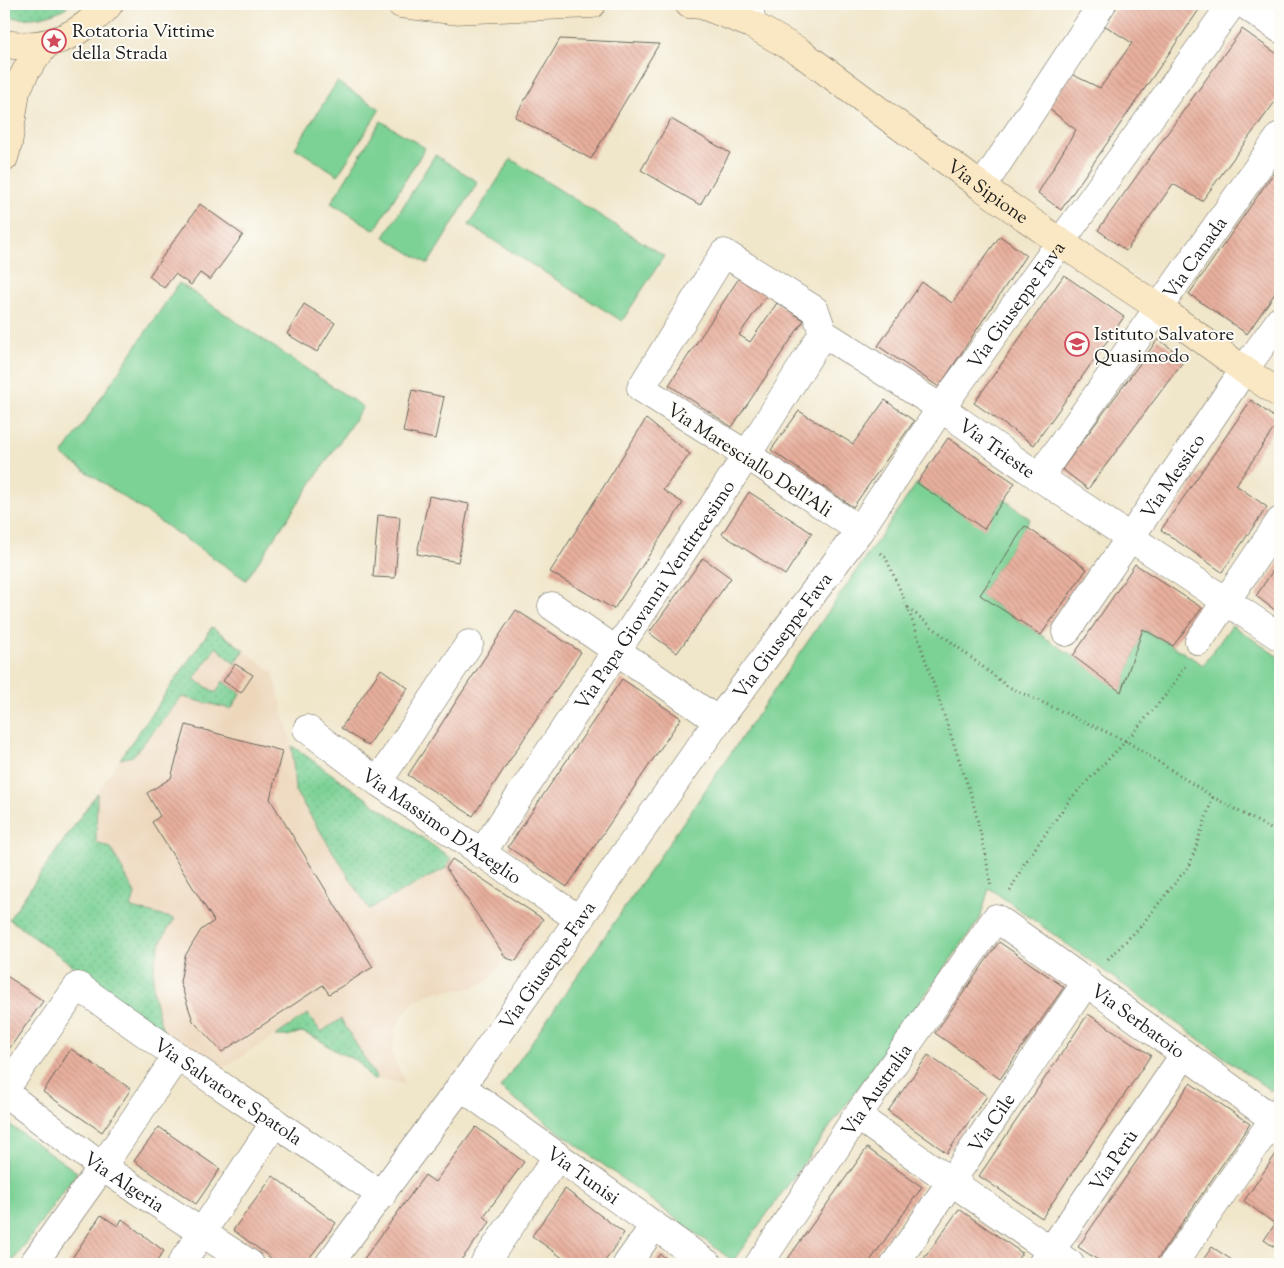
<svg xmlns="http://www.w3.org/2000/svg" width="1284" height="1268" font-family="'Sorts Mill Goudy',serif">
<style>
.built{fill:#edd7bb}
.grass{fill:#7bd195;stroke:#4c7658}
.park{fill:url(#park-dots);stroke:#4c7658}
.building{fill:url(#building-back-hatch)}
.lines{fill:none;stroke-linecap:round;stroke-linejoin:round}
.street-casing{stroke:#666359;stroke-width:29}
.secondary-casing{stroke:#666359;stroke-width:29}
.path{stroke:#666359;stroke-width:3;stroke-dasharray:1 4;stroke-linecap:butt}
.street{stroke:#fff;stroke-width:28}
.secondary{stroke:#fae7c3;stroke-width:28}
.labels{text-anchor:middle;stroke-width:4;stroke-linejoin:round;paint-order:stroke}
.poi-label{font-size:19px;fill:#1c1c1c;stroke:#fdfcf7;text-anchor:start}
.street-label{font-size:19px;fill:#1c1c1c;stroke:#fdfcf7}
</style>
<defs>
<pattern id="park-dots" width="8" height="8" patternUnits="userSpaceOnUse" patternTransform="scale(1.25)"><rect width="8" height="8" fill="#7bd195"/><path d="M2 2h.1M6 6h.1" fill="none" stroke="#6ab380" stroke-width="1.8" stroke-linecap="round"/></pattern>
<pattern id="building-back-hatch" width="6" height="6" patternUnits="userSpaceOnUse" patternTransform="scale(1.25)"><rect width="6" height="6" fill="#e8af9d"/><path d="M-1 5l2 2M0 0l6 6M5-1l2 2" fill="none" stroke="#c69687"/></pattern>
</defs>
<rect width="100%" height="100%" fill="#fdfcf7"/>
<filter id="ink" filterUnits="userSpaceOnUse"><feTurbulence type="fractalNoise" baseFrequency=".02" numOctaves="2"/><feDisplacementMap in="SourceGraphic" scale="10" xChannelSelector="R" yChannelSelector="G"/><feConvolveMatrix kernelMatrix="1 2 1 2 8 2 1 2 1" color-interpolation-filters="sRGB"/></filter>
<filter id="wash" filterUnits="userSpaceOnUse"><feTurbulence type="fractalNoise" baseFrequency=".0096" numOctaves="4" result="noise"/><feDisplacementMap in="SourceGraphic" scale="20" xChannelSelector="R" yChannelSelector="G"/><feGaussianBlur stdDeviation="1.12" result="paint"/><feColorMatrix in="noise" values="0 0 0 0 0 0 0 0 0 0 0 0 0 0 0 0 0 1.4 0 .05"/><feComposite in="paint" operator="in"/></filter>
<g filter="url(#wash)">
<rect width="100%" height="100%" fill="#f0e6ca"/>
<path class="built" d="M212 627 273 672 292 746 452 859 543 919 516 961 506 958 488 981 472 988 435 992 415 1000 403 1014 395 1034 392 1054 405 1083 377 1079 341 1019 321 1032 308 1014 219 1071 9 919Z"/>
<path class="grass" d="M337 82 380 109 338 175 295 148Z
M381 121 425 148 375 230 331 203Z
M435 155 478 182 428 264 384 237Z
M511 159 664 256 622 321 469 225Z
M179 283 363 407 246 580 62 455Z
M917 483 984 528 1004 499 1030 519 980 595 1073 656 1121 691 1143 629 1173 646 1203 665 1232 625 1280 658V1077L1271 1091 989 888 980 919 733 1261 500 1088Z
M4 1121 77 1172 11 1264H4Z"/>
<path class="park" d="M4 4H71C51 18 28 21 4 16Z
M212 627 244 650 235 664 216 647 194 679 216 693 223 681 241 693 231 709 182 697 133 756 120 759Z
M292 746 452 859 446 868 369 909 295 791Z
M97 793 96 843 111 848 135 894 131 908 175 919C157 940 149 973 155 1000 157 1011 160 1021 163 1031L9 919Z
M308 1014 321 1032 341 1019 377 1079 370 1078 359 1062 334 1050 318 1039 302 1032 287 1036H275Z"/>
<g id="blocks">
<path class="building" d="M1119 4H1203L1061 210 1038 193 1076 130 1048 108 1071 74 1100 88 1132 43 1104 25Z
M1242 29 1280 56V95L1202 201 1173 184 1126 251 1098 230Z
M560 39 659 44 591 159 515 117Z
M671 119 730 153 700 205 641 170Z
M1280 164V286L1247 334 1189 294Z
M200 204 243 235 210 280 200 273 191 285 175 274 164 288 149 276Z
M1000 236 1026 255 939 387 878 346 922 282 952 303Z
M1064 275 1124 317 1034 445 974 403Z
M739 278 767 295 739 335 750 342 777 303 804 320 732 427 669 385Z
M304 304 335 323 317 352 287 334Z
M1158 339 1185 359 1088 489 1062 469Z
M412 390 444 397 435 439 403 432Z
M885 400 914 421 853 507 771 450 799 411 853 444Z
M1251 400 1279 421 1236 485 1267 507 1222 572 1161 530Z
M646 419 690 454 663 490 683 503 614 609 550 572Z
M948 438 1015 483 984 529 917 483Z
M749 492 812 533 785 575 722 534Z
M429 496 469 504 458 562 417 554Z
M378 515 400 517 395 578 373 577Z
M1025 526 1087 569 1041 635 980 595Z
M703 558 731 578 677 653 649 633Z
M1280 560V614L1256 596Z
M1135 564 1202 608 1173 646 1143 629 1121 692 1073 656Z
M516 610 581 652 473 816 408 775Z
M235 664 253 675 241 693 223 681Z
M381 669 408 688 368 746 341 728Z
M622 679 681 718 567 887 508 847Z
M186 725 282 751 270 799 373 967 329 994 323 985 222 1052 193 1021 180 982 185 956 201 930 214 921 152 822 160 816 147 793 171 778Z
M452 859 543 919 516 961 506 958 446 868Z
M999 942 1064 987 1000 1079 935 1033Z
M4 974 43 1001 4 1056Z
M1088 1014 1151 1055 1042 1218 979 1176Z
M71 1049 131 1089 102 1132 43 1092Z
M928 1055 987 1096 947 1153 888 1111Z
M1190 1083 1250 1124 1154 1264H1104L1078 1247Z
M159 1127 220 1169 196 1204 134 1161Z
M476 1127 524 1162 484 1216 490 1222 458 1264H360L425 1175 435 1182Z
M867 1148 922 1187 868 1264H784Z
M1280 1148V1251L1264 1240 1275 1224 1244 1201Z
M273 1176 336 1223 305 1264H279L233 1230Z
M565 1189 624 1233 603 1264H561L564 1259 532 1236Z
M959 1209 1022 1253 1014 1264H920Z
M101 1215 118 1226 122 1219 164 1251 155 1264H68Z
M1212 1247 1238 1264H1200Z
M660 1254 674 1264H653Z"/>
</g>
</g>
<g filter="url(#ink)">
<use href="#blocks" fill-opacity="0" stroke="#666359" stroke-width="1"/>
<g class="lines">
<g class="street-casing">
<g id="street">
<path d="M750 4 751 24"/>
<path d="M1244 4 1280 29"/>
<path d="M982 187 1102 4"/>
<path id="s1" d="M1039 477 1280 136"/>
<path id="s2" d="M860 530 747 455 641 388 724 253 815 310 823 333 941 408 1039 477 1280 637"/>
<path d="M552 606 718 721"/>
<path id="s3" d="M1066 632 1244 370 1280 320"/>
<path d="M1199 641 1280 521"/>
<path id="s4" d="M307 729 378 782 580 920"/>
<path d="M378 782 469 644"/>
<path id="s5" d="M481 854 747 455 823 333"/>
<path id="s6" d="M460 1086 708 1264"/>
<path id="s7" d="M4 1091 78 986 177 1056 382 1195"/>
<path id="s8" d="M4 1092 102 1167 250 1264"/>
<path d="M857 1116 1070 1264"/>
<path d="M33 1264 102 1167 177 1056"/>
<path d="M181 1264 275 1122"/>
<path id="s9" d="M329 1264 476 1066 718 721 860 530 941 408 1232 4"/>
<path d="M484 1264 557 1157"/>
<path d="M627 1264 654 1226"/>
<path id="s10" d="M759 1264 857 1116 996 918C1092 985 1185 1055 1280 1124"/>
<path id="s11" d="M895 1264 1087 981"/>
<path id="s12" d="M1042 1264 1184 1055"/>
<path d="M1173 1264 1280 1110"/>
</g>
</g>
<g class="secondary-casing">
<g id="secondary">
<path d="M401 4 452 10 592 4"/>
<path id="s13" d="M689 4 702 5 751 24 800 52 982 187 1060 242 1159 308 1244 370 1280 394"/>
<path d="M4 44C36 49 67 42 92 20 98 15 104 11 109 4"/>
<path d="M4 158 8 144 16 91 27 69 46 44"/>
</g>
</g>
<path class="path" d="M881 553 886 558 908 608 972 798 985 851 991 888
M908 608 1007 686 1126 741 1213 797 1280 834
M1010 891 1024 864 1071 798 1126 741 1170 690 1185 666
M1108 959 1140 927 1190 864 1213 797"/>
<use href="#street" class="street"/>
<use href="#secondary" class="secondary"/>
</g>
</g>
<defs>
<g id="sight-ring" transform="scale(1.25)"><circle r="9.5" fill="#fdfcf7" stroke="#d1495b" stroke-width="1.5"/><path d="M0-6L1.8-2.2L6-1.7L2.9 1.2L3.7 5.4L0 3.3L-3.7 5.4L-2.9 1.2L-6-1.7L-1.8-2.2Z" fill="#d1495b"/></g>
<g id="school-ring" transform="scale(1.25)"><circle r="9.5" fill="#fdfcf7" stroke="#d1495b" stroke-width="1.5"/><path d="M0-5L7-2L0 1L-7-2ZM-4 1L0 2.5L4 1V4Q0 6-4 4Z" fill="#d1495b"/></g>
</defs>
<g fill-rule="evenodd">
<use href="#sight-ring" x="54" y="41"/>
<use href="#school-ring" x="1077" y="344"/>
</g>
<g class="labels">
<g class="poi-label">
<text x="72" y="37">Rotatoria Vittime<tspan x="72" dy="22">della Strada</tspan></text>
<text x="1094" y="340">Istituto Salvatore<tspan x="1094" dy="22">Quasimodo</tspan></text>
</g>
<g class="street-label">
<text dy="7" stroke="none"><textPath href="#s13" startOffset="356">Via Sipione</textPath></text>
<text dy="7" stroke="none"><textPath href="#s1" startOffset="269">Via Canada</textPath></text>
<text dy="7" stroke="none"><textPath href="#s9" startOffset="1180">Via Giuseppe Fava</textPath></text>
<text dy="7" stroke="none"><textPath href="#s2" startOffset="760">Via Trieste</textPath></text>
<text transform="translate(750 459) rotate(33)" y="7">Via Maresciallo Dell'Ali</text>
<text dy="7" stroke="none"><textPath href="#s3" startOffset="189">Via Messico</textPath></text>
<text dy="7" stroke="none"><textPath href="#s5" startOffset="312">Via Papa Giovanni Ventitreesimo</textPath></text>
<text dy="7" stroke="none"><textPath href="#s9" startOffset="775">Via Giuseppe Fava</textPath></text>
<text dy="7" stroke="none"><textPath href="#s4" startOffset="166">Via Massimo D'Azeglio</textPath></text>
<text dy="7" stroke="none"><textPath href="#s9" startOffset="370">Via Giuseppe Fava</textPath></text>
<text dy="7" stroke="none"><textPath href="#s10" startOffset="595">Via Serbatoio</textPath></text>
<text dy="7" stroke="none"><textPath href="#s10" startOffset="210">Via Australia</textPath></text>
<text dy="7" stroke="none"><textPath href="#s7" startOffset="312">Via Salvatore Spatola</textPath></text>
<text dy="7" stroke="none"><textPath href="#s11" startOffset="171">Via Cile</textPath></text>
<text dy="7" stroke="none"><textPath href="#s12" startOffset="126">Via Perù</textPath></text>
<text dy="7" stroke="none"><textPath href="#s6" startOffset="152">Via Tunisi</textPath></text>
<text dy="7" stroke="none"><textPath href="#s8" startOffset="150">Via Algeria</textPath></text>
</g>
</g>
<rect width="1284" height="1268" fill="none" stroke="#fdfcf7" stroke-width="20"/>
</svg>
